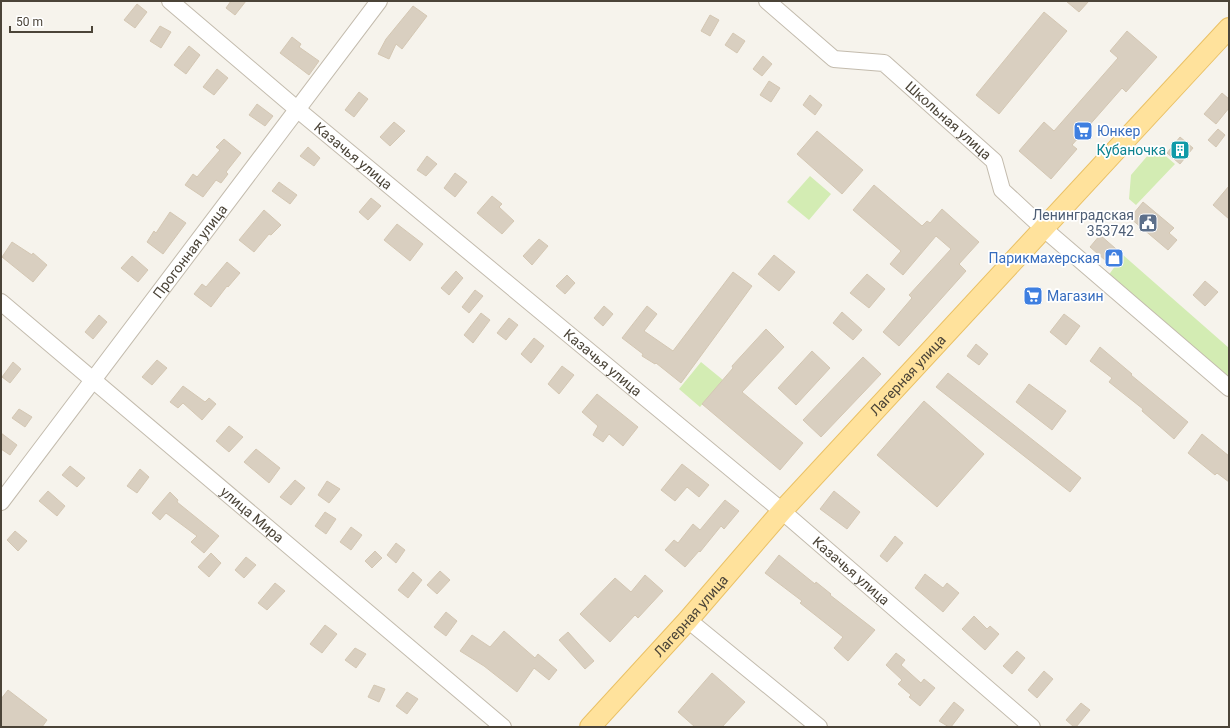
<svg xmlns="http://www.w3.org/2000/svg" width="1230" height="728" font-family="Roboto,sans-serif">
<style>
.green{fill:#d3ecb3}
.building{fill:#d9cfc0;stroke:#d4c7b3}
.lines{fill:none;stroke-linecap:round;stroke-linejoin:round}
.minor-casing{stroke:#c3bbad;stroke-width:18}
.major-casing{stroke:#eac166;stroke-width:22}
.minor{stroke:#fff;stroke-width:16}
.major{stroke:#ffe29c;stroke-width:20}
.labels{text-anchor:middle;stroke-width:3.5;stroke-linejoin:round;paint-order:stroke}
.street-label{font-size:14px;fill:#4b4438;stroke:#fff}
.shop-label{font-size:14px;fill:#366cbe;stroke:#fff;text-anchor:start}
.culture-label{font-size:14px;fill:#0d838f;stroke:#fff;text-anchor:end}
.service-label{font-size:14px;fill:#4e5e75;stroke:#fff;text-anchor:end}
</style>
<rect width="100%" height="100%" fill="#f6f3ec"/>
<path class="green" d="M1155 147 1175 164 1136 205 1129 199 1131 175Z
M810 176 831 194 809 220 787 202Z
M1123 255 1229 348V380L1108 276Z
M701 362 723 380 700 407 679 389Z"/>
<path class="building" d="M231 1H246L235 15 226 8Z
M1066 1H1089L1079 12Z
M137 4 147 12 135 28 124 20Z
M413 6 427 16 402 49 396 44 389 59 378 54 386 39Z
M1044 12 1067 31 999 114 976 95Z
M710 15 719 20 710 36 701 31Z
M160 26 171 32 161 48 150 41Z
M1127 31 1157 57 1126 92 1122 88 1072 145 1077 149 1051 179 1019 151 1044 122 1054 131 1118 58 1110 51Z
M733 33 745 41 737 53 725 45Z
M292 37 301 44 299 47 319 61 309 75 280 53Z
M189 46 200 55 186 74 174 65Z
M763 56 772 64 762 76 753 69Z
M217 69 228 78 214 95 203 87Z
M769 81 780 88 771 102 760 95Z
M359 92 368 99 354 117 345 110Z
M1222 93 1229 99V108L1216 124 1204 114Z
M810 95 822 105 815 115 803 105Z
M257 104 273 116 265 126 249 115Z
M394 122 405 131 390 146 380 137Z
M1218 129 1225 135 1216 147 1208 140Z
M817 131 863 170 842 194 797 154Z
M1180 137 1193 148 1180 164 1167 153Z
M224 139 241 153 226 172 228 174 221 183 216 180 203 197 185 185 193 174 197 177 220 150 216 147Z
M308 147 320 158 314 166 300 156Z
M427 156 437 164 426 176 417 170Z
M455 173 467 182 455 197 444 188Z
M279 182 297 195 290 204 272 191Z
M874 185 922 226 927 221 930 223 942 209 979 242 959 264 966 271 899 346 883 332 912 298 909 295 951 249 936 236 903 275 890 264 901 251 853 210Z
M1229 186V219L1213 205Z
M492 196 502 204 499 207 514 221 502 234 477 213Z
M371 198 381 206 368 220 359 212Z
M1143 202 1174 228 1169 233 1177 240 1168 250 1130 218Z
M264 210 281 225 271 235 269 234 254 252 239 240Z
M170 212 186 223 163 254 147 242 154 231 156 233Z
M397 224 423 244 410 261 384 240Z
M1100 235 1123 255 1113 267 1090 247Z
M539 239 548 246 532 265 523 256Z
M12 242 32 255 33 253 47 265 33 282 2 257Z
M774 255 795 272 779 291 758 274Z
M132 256 148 270 138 282 121 268Z
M227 262 240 273 228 287 227 286 211 307 194 294 202 284 206 287Z
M456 271 463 278 449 295 441 288Z
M733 272 752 286 681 383 656 363 655 364 642 356 643 354 622 338 647 306 657 314 644 331 673 351Z
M867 274 885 289 869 308 850 293Z
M567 275 575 283 565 294 556 286Z
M1205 281 1218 292 1205 306 1193 295Z
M475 290 483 296 469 313 462 307Z
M604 306 613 314 603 326 594 318Z
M842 312 862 330 853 340 833 323Z
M481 313 490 320 473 343 464 335Z
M1064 314 1080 326 1066 345 1050 332Z
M99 315 107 322 93 339 85 332Z
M509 318 518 325 506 340 497 333Z
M766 329 784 347 742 392 803 443 780 470 702 404 733 368 732 366Z
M534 338 544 346 531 363 521 354Z
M976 344 988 354 979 365 967 356Z
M1100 347 1132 374 1131 375 1188 422 1174 439 1142 411 1143 409 1109 382 1112 378 1090 361Z
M812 351 830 368 796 405 778 388Z
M863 357 881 374 821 437 803 420Z
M157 360 167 368 152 385 142 377Z
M13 362 21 369 10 383 2 377Z
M562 366 574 375 559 394 548 384Z
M948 373 1081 478 1070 492 936 387Z
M1029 384 1066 411 1052 430 1016 402Z
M183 386 205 402 209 398 216 404 202 420 183 403 178 408 170 402Z
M597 394 638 427 623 446 609 434 603 442 593 435 598 426 582 412Z
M924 401 984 454 937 507 877 455Z
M19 409 32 417 25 427 12 418Z
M229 426 243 437 229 452 216 441Z
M1 433 17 445 10 455 1 449Z
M1202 434 1229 456V482L1217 473 1215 475 1188 453Z
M256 449 280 468 269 483 244 462Z
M682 464 709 485 699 497 687 487 675 501 661 490Z
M70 466 85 478 77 487 62 475Z
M140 469 149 477 137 493 127 486Z
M295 480 305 488 291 505 280 497Z
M327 481 340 489 329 503 318 495Z
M48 491 65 506 57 516 39 501Z
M834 491 860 512 847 529 820 509Z
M170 492 178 500 177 502 219 536 204 553 191 542 197 536 166 513 160 520 152 513Z
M725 500 739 511 724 529 721 526 700 552 699 551 685 567 665 550 674 540 678 543 693 524 700 530Z
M325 512 336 519 326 534 315 526Z
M351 527 362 535 351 550 340 542Z
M15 531 27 541 18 551 7 540Z
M895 536 903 543 887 562 880 556Z
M396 543 405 550 396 563 387 555Z
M375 551 382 558 372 568 365 561Z
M211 553 221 563 209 577 198 567Z
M779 555 815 584 816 582 831 594 830 595 875 630 848 661 834 648 843 637 800 603 802 601 765 573Z
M246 557 256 565 244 578 235 570Z
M440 571 450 580 437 594 427 585Z
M413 572 422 580 408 598 398 590Z
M925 574 943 588 947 583 959 593 943 612 915 588Z
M645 575 663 591 638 618 635 615 610 642 580 614 615 578 631 592Z
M275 583 285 591 267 610 258 603Z
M446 612 457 621 446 636 434 627Z
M974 616 987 629 990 626 999 634 985 650 962 629Z
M325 625 337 634 322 653 310 644Z
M504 631 535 658 538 654 557 670 549 680 534 668 517 692 484 666 460 651 472 635 490 647Z
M568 632 594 661 585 669 559 640Z
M355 648 366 654 356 668 345 660Z
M1017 651 1025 658 1012 674 1003 666Z
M896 653 905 660 901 665 921 683 924 679 935 688 920 706 909 697 911 695 898 684 902 680 886 665Z
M1044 671 1053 679 1037 698 1028 690Z
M712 673 745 702 722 727H695L678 712Z
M374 685 385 689 379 702 368 697Z
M8 690 47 720 42 727H1V699Z
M407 692 418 699 407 714 396 706Z
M954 702 964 710 951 727H949L939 721Z
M1081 703 1090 710 1076 727H1074L1066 720Z"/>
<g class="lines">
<g class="minor-casing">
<g id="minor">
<path id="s1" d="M170 1 298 110 782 511 1032 727"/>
<path id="s2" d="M767 1 834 59 884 63 994 161 1002 190 1043 228 1229 388"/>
<path id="s3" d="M1 302 503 727"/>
<path id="s4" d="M1 502 379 1"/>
<path d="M688 620 819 727"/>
</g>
</g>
<g class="major-casing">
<g id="major">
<path id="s5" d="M590 727 688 620 782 511 1229 28"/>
</g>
</g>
<use href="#minor" class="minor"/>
<use href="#major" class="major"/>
</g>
<defs>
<g id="supermarket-square" transform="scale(1)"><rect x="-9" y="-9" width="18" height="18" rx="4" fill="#3f7fe0" stroke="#fff"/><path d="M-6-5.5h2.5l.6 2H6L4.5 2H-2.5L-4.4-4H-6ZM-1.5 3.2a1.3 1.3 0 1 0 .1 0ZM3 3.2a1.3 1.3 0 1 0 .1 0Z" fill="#fff"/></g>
<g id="building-square" transform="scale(1)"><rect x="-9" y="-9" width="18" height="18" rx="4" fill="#0f9aa8" stroke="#fff"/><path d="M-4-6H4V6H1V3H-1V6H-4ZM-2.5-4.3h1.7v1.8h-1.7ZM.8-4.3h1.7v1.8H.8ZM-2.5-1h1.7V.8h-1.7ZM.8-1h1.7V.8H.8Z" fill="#fff"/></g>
<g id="civic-square" transform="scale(1)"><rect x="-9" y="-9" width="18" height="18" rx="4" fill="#5c6f8a" stroke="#fff"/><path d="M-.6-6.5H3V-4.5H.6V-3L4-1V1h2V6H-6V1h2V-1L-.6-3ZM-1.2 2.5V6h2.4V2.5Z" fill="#fff"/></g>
<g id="shop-square" transform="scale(1)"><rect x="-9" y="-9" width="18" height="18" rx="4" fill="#3f7fe0" stroke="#fff"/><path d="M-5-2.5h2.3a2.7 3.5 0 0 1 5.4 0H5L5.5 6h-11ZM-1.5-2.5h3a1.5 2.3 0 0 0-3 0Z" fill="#fff"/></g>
</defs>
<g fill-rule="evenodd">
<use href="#supermarket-square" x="1083" y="131"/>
<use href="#building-square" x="1180" y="150"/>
<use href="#civic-square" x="1148" y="223"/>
<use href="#shop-square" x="1114" y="258"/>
<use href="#supermarket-square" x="1033" y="296"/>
</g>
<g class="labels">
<g class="street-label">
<text dy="5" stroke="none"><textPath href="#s2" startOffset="225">Школьная улица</textPath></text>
<text dy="5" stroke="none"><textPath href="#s1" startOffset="240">Казачья улица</textPath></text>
<text dy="5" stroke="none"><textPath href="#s4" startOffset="314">Прогонная улица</textPath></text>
<text dy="5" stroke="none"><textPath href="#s1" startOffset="564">Казачья улица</textPath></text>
<text dy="5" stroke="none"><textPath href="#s5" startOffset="474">Лагерная улица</textPath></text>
<text dy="5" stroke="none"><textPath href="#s3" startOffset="329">улица Мира</textPath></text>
<text dy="5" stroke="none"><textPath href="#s1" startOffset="888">Казачья улица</textPath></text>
<text dy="5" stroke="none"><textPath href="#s5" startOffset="150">Лагерная улица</textPath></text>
</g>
<g class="shop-label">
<text x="1097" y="136">Юнкер</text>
<text x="1100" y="263" text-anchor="end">Парикмахерская</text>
<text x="1047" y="301">Магазин</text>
</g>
<g class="culture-label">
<text x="1166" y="155">Кубаночка</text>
</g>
<g class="service-label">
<text x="1134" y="220">Ленинградская<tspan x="1134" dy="16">353742</tspan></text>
</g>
</g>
<rect width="1230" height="728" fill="none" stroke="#4b4438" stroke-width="4"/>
<path d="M10 26v6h82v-6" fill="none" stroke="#4b4438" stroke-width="2"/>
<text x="16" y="26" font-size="12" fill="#4b4438" stroke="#ffffff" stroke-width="3" paint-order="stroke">50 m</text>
</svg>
